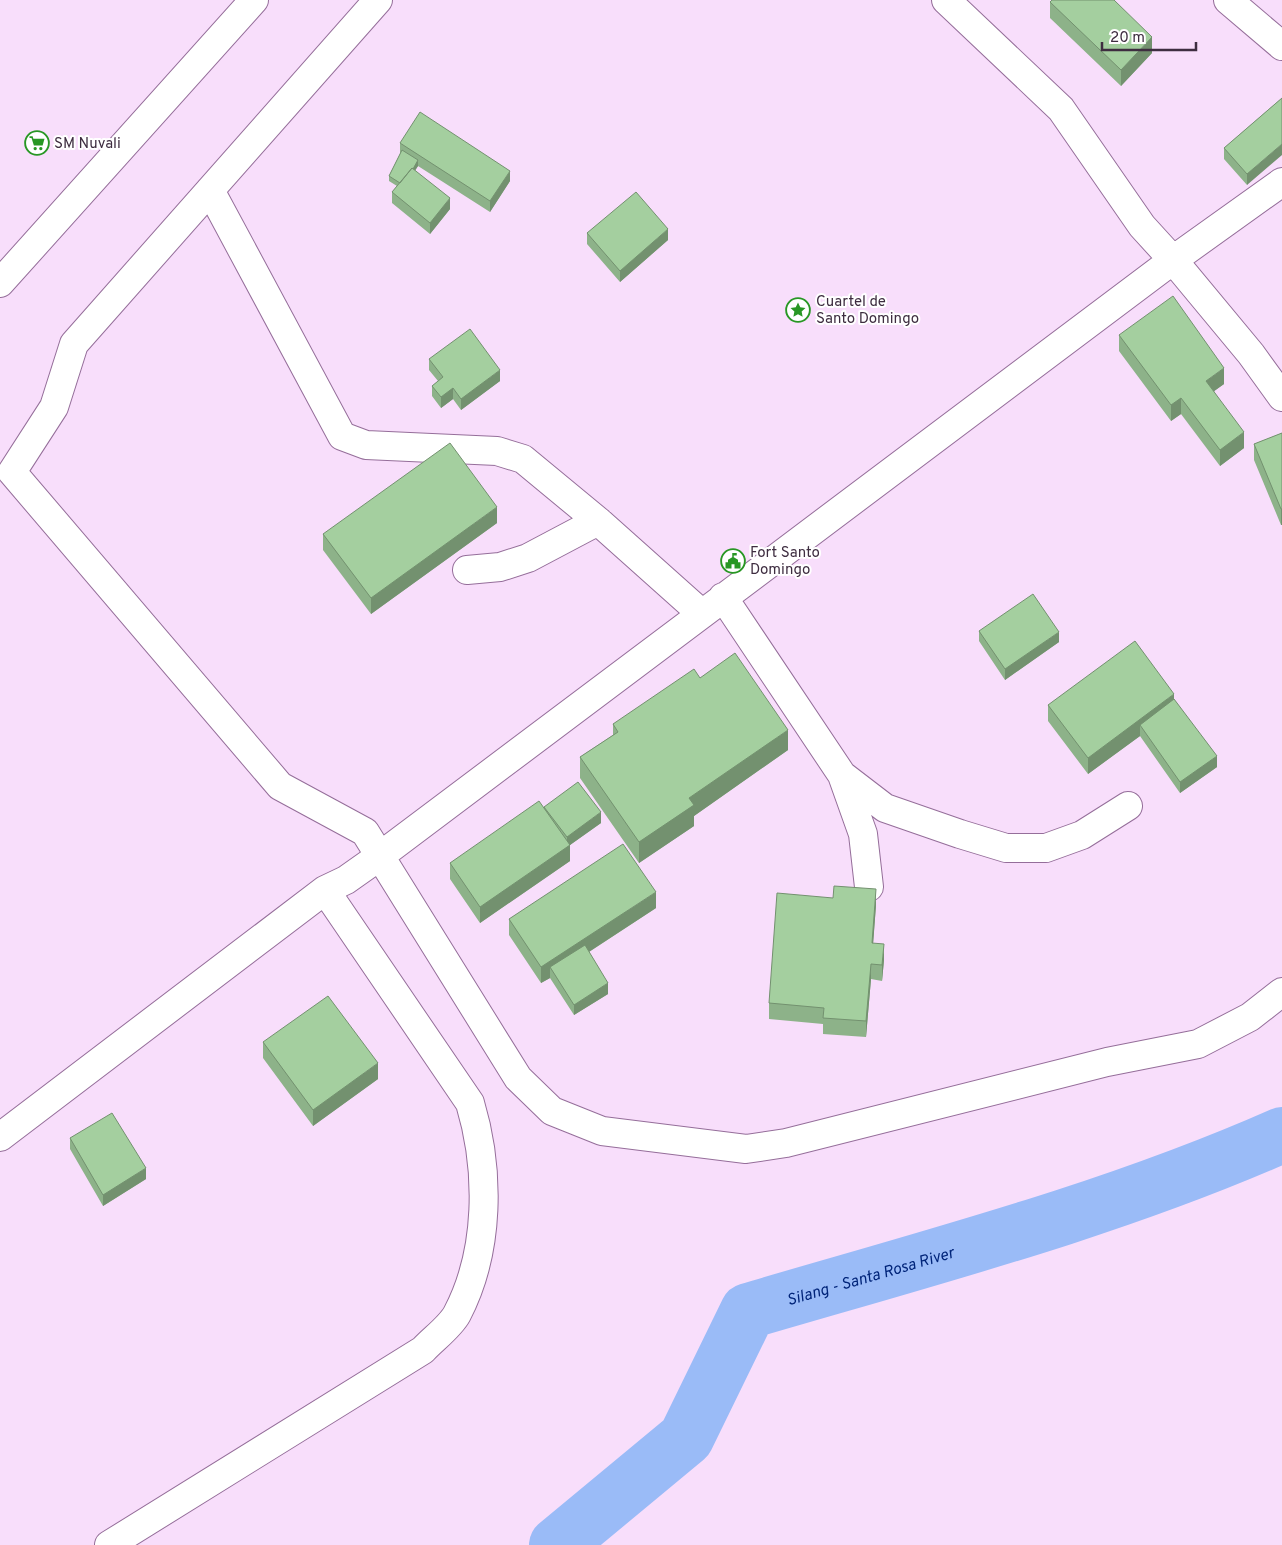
<svg xmlns="http://www.w3.org/2000/svg" width="1282" height="1545" font-family="Overpass,sans-serif">
<style>
.lines{fill:none;stroke-linecap:round;stroke-linejoin:round}
.river{stroke:#9abbf7;stroke-width:56}
.minor-casing{stroke:#956e9a;stroke-width:30}
.major-casing{stroke:#956e9a;stroke-width:30}
.minor{stroke:#fff;stroke-width:28}
.major{stroke:#fff;stroke-width:28}
.wall{fill:#8db289}
.shaded-wall{fill:#73916f}
.building{fill:#a4cf9f;stroke:#73916f}
.labels{text-anchor:middle;stroke-width:4;stroke-linejoin:round;paint-order:stroke}
.poi-label{font-size:15px;fill:#3e2d40;stroke:#fff;text-anchor:start}
.water-label{font-size:16px;font-style:italic;fill:#002479;stroke:#fff}
</style>
<rect width="100%" height="100%" fill="#f8defb"/>
<g class="lines">
<path class="river" id="s1" d="M557 1545 686 1438 748 1311C928 1258 1110 1211 1282 1135"/>
<g class="minor-casing">
<path id="minor" d="M378 0 74 344 54 407 12 472 280 786 365 832 518 1078 552 1111 602 1131 746 1149 786 1143 1107 1062 1198 1044 1250 1017 1282 992
M946 0 1061 109 1142 226 1173 260 1251 354 1282 397
M1228 0 1282 46
M210 190 342 436 366 445 497 451 523 459 598 521 701 613
M467 570 500 567 528 558 598 521
M723 597 842 775 885 808 960 834 1006 848H1046L1082 835 1128 806
M842 775 863 834 869 887
M0 1137 325 890 346 880 380 856 1173 260 1282 182
M109 1545 423 1350C433 1339 450 1327 457 1314 490 1251 490 1170 470 1103L325 890"/>
</g>
<g class="major-casing">
<path id="major" d="M0 283 254 0"/>
</g>
<use href="#minor" class="minor"/>
<use href="#major" class="major"/>
</g>
<path class="wall" d="M1050 2 1152 53 1121 86 1050 18Z
M1282 98 1247 185 1224 159V148Z
M400 143 510 181 490 212 418 166 415 170 450 209 430 234 392 203V192L397 186 389 181V176L400 154Z
M587 233 668 240 620 282 587 244Z
M1119 335 1224 384 1214 391 1244 448 1220 466 1181 414 1171 421 1119 351Z
M429 359 500 381 461 410 453 399 441 408 432 396V386L438 381 429 370Z
M1282 433V525H1281L1254 460V444Z
M497 523 371 614 323 550V534Z
M979 631 1059 642 1005 680 979 641Z
M700 678 788 750 694 816V826L639 863 580 778V757L613 735V724Z
M1174 699 1217 767 1180 793 1140 736 1088 774 1048 721V705Z
M544 807 601 823 570 845V861L480 923 450 879V863Z
M876 905 873 943 884 960 882 981 871 979 866 1037 823 1034V1024L769 1019V1003Z
M656 908 589 952 608 994 574 1015 550 978 541 983 509 935V919Z
M263 1042 378 1079 313 1126 263 1058Z
M70 1138 146 1179 103 1206 70 1149Z"/>
<path class="shaded-wall" d="M1152 37V53L1121 86V70Z
M1282 144V155L1247 185V174Z
M418 160V166L403 190V184Z
M510 171V181L490 212V201Z
M450 198V209L430 234V223Z
M668 229V240L620 282V271Z
M1224 368V384L1206 397V381Z
M500 370V381L461 410V399Z
M453 388V399L441 408V397Z
M1181 398V414L1171 421V405Z
M1244 432V448L1220 466V450Z
M497 507V523L371 614V598Z
M1281 509H1282V525H1281Z
M1059 632V642L1005 680V669Z
M1174 694V710L1140 725V736L1088 774V758Z
M788 730V750L694 816V826L639 863V842L689 798Z
M1217 756V767L1180 793V782Z
M601 812V823L570 845V861L480 923V907L567 847V837Z
M876 889V905L872 959V943Z
M656 892V908L555 974 550 967V978L541 983V967Z
M884 944V960L882 981V965Z
M871 964V979L866 1037V1021Z
M608 983V994L574 1015V1005Z
M378 1063V1079L313 1126V1110Z
M146 1168V1179L103 1206V1195Z"/>
<path class="building" d="M1052 0H1114L1152 37 1121 70 1050 2Z
M1282 98V144L1247 174 1224 148Z
M420 112 510 171 490 201 400 143Z
M402 150 418 160 413 169 412 168 400 183 389 176Z
M412 168 450 198 430 223 392 192Z
M636 192 668 229 620 271 587 233Z
M1173 296 1224 368 1206 381 1244 432 1220 450 1181 398 1171 405 1119 335Z
M470 329 500 370 461 399 453 388 441 397 432 386 443 377 429 359Z
M1282 433V509H1281L1254 444Z
M450 443 497 507 371 598 323 534Z
M1033 594 1059 632 1005 669 979 631Z
M1135 641 1174 694 1088 758 1048 705Z
M735 653 788 730 689 798 694 805 639 842 580 757 618 732 613 724 694 669 700 678Z
M1174 699 1217 756 1180 782 1140 725Z
M578 782 601 812 567 837 544 807Z
M539 801 570 845 480 907 450 863Z
M623 844 656 892 541 967 509 919Z
M834 886 876 889 872 943 884 944 882 965 871 964 866 1021 823 1018 824 1008 769 1003 777 893 833 898Z
M585 945 608 983 574 1005 550 967Z
M328 996 378 1063 313 1110 263 1042Z
M112 1113 146 1168 103 1195 70 1138Z"/>
<defs>
<g id="supermarket-ring" transform="scale(1.25)"><circle r="9.5" fill="#fff" stroke="#289724" stroke-width="1.5"/><path d="M-6-5.5h2.5l.6 2H6L4.5 2H-2.5L-4.4-4H-6ZM-1.5 3.2a1.3 1.3 0 1 0 .1 0ZM3 3.2a1.3 1.3 0 1 0 .1 0Z" fill="#289724"/></g>
<g id="sight-ring" transform="scale(1.25)"><circle r="9.5" fill="#fff" stroke="#289724" stroke-width="1.5"/><path d="M0-6L1.8-2.2L6-1.7L2.9 1.2L3.7 5.4L0 3.3L-3.7 5.4L-2.9 1.2L-6-1.7L-1.8-2.2Z" fill="#289724"/></g>
<g id="civic-ring" transform="scale(1.25)"><circle r="9.5" fill="#fff" stroke="#289724" stroke-width="1.5"/><path d="M-.6-6.5H3V-4.5H.6V-3L4-1V1h2V6H-6V1h2V-1L-.6-3ZM-1.2 2.5V6h2.4V2.5Z" fill="#289724"/></g>
</defs>
<g fill-rule="evenodd">
<use href="#supermarket-ring" x="37" y="143"/>
<use href="#sight-ring" x="798" y="310"/>
<use href="#civic-ring" x="733" y="561"/>
</g>
<g class="labels">
<g class="poi-label">
<text x="54" y="148">SM Nuvali</text>
<text x="816" y="306">Cuartel de<tspan x="816" dy="17">Santo Domingo</tspan></text>
<text x="750" y="557">Fort Santo<tspan x="750" dy="17">Domingo</tspan></text>
</g>
<g class="water-label">
<text dy="6" stroke="none"><textPath href="#s1" startOffset="436">Silang - Santa Rosa River</textPath></text>
</g>
</g>
<path d="M1102 42v8h94v-8" fill="none" stroke="#3e2d40" stroke-width="2.5"/>
<text x="1110" y="42" font-size="15" fill="#3e2d40" stroke="#ffffff" stroke-width="4" paint-order="stroke">20 m</text>
</svg>
